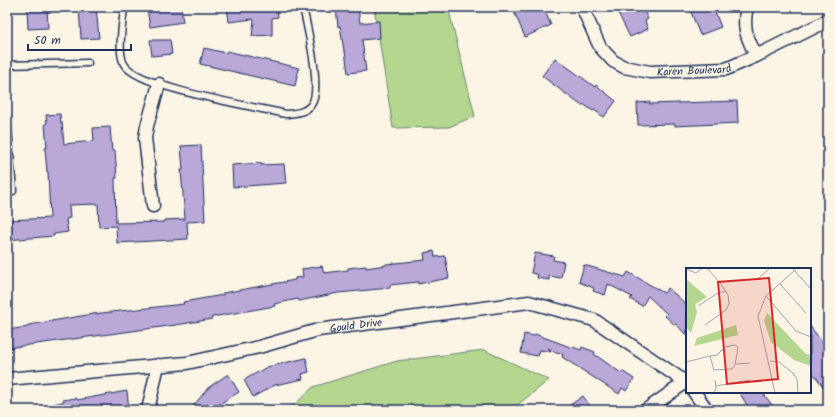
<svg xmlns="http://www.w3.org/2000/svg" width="835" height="417" font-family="Kalam,sans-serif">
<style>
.green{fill:#b5d68f;stroke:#688276}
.building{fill:#b9a8d8;stroke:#1b2f5e}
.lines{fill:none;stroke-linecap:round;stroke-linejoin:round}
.lane-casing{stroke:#1b2f5e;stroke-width:9}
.street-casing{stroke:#1b2f5e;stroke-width:15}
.lane{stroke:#fcf5e5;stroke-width:6}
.street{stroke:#fcf5e5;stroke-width:12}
.labels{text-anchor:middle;stroke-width:3;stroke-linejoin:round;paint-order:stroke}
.street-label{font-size:11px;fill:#1b2f5e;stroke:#fcf5e5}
.inset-road{fill:none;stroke:#a2a6af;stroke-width:1}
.view{fill:#d62828;fill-opacity:0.15;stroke:#d62828;stroke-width:2}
.inset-edge{fill:none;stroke:#1b2f5e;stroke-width:2}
</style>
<rect width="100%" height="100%" fill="#fcf5e5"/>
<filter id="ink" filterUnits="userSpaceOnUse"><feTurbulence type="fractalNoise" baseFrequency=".025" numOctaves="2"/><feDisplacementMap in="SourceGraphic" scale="8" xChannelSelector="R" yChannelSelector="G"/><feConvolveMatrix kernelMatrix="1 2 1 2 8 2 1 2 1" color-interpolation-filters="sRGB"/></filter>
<g filter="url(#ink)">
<path class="green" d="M374 7H448L475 116 449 127 393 128Z
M484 350 549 380 511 410H289L313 387 397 361Z"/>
<path class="building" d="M27 7H47L48 28 28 29Z
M79 7H96L99 38 81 39Z
M162 7H181L183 22 150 27 147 9Z
M227 7H277L278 17 272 18V35L252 36 254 20 253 19 229 22Z
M336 7H358L360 23 379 21 380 38 362 40 366 71 348 73 345 51H344L340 26 338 27Z
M512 7H543L551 25 525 37Z
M615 7H642L648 19 645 21 648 29 630 37Z
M689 7H713L721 27 700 35Z
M150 40H170L172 54 152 56Z
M204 48 226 53 227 51 299 68 295 86 200 64Z
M555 58 595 87 596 85 616 101 604 117 594 110 593 111 583 104 582 106 542 76Z
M737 101 738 123 675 126V124L638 125 637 103 650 102V104Z
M60 114 61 123 62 122 64 144 94 141 93 128 110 127 112 151 115 150 117 178H115L116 223 164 222V220L185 219 181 170H183L181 146 201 145 205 221 187 222 188 239 117 243 116 226 99 227 98 204 69 205 70 218 66 219 68 232 54 234V236L7 240V220L50 218 48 172H47L45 148H47L45 124 47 123 46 115Z
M261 163V165L284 164 286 183 233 187 232 165Z
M434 251 435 257 445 256 449 278 418 284V282L390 285V288L338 293 299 301 298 299 274 304 275 306 212 317V319L176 325 7 348V330L28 327V325L93 314 184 304 183 302 223 295V293L295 280V278L303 277 302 269 322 266 324 273 348 270V268L366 266V268L386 265V264L425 260 424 253Z
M535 253 554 256 553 260 564 262 561 278 549 276V280L537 278 538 275 531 273Z
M584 265 625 277 628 272 664 293 668 288 687 305V336L676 324 675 325 665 316 667 314 648 296 642 306 630 299 632 297 608 284 605 295 593 291 594 288 579 282Z
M810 326 828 350V393L810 369Z
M524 334 534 336 535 334 573 348V347L581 350 582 347 595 352 594 354 621 373 622 371 634 379 626 391 622 388 619 394 562 357 563 354 556 353 548 348 551 352 540 350 538 356 521 353Z
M306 358 309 372 302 374 303 379 275 385 253 397 244 380 267 367Z
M228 374 239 392 210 410H190L208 388Z
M127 391 129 410H53V404L63 402V400L76 398 77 400Z
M739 392H762L776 410H750Z
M583 396 593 410H563Z"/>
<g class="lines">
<g class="lane-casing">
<path id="lane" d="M124 7C123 22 117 51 124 64 137 88 257 107 286 114 295 113 305 113 311 105 323 90 307 27 303 7
M7 65 88 63
M7 115 13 191"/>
</g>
<g class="street-casing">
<g id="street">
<path id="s1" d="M582 7 600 47 613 61 624 67 650 72 726 69 756 56 823 23 828 19"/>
<path d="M747 7C742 28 747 37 756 56"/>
<path d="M153 206 145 138 147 126 159 84"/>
<path id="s2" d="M7 379 187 363 259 347 318 330 529 302 594 320 687 383"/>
<path d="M694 392 707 410"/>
<path d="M148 410 158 365"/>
<path d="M646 410 686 382"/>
</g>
</g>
<use href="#lane" class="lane"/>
<use href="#street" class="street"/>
</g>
</g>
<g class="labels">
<g class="street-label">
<text dy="4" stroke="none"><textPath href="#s1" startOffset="146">Karen Boulevard</textPath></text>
<text dy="4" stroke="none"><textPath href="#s2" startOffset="354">Gould Drive</textPath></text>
</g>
</g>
<g transform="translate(686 268)">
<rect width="125" height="125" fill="#fcf5e5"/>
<path d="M0 11 21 29 9 36 11 44 5 65 0 59ZM81 45 120 86 125 87V98L108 92 85 74 78 53ZM50 57 52 67 8 78 11 70Z" fill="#b5d68f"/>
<path class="inset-road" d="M106 0 125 21M0 1 10 5 16 0M73 10 84 0M94 16 120 45M80 28 110 63 125 69M12 38 32 25 40 23M19 57 40 42 43 36 42 27 35 16 21 0M84 93 93 94 107 105 111 111 112 125M0 94 24 88 31 87 39 79 49 77 52 79 49 97 46 101 28 102 24 88M50 96 64 95M30 118 64 112M27 125 30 121 29 112M89 125 72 48 80 28 108 3"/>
<path class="view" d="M83 10 92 111 41 116 32 14Z"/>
<rect width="125" height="125" class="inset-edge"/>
</g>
<rect width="835" height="417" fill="none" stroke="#fcf5e5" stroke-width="24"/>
<rect x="12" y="12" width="811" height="393" fill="none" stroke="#1b2f5e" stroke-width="1.5" filter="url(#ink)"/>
<path d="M28 44v6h103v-6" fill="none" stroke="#1b2f5e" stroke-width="2"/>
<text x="34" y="44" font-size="12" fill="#1b2f5e" stroke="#fcf5e5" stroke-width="3" paint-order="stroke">50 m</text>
</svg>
